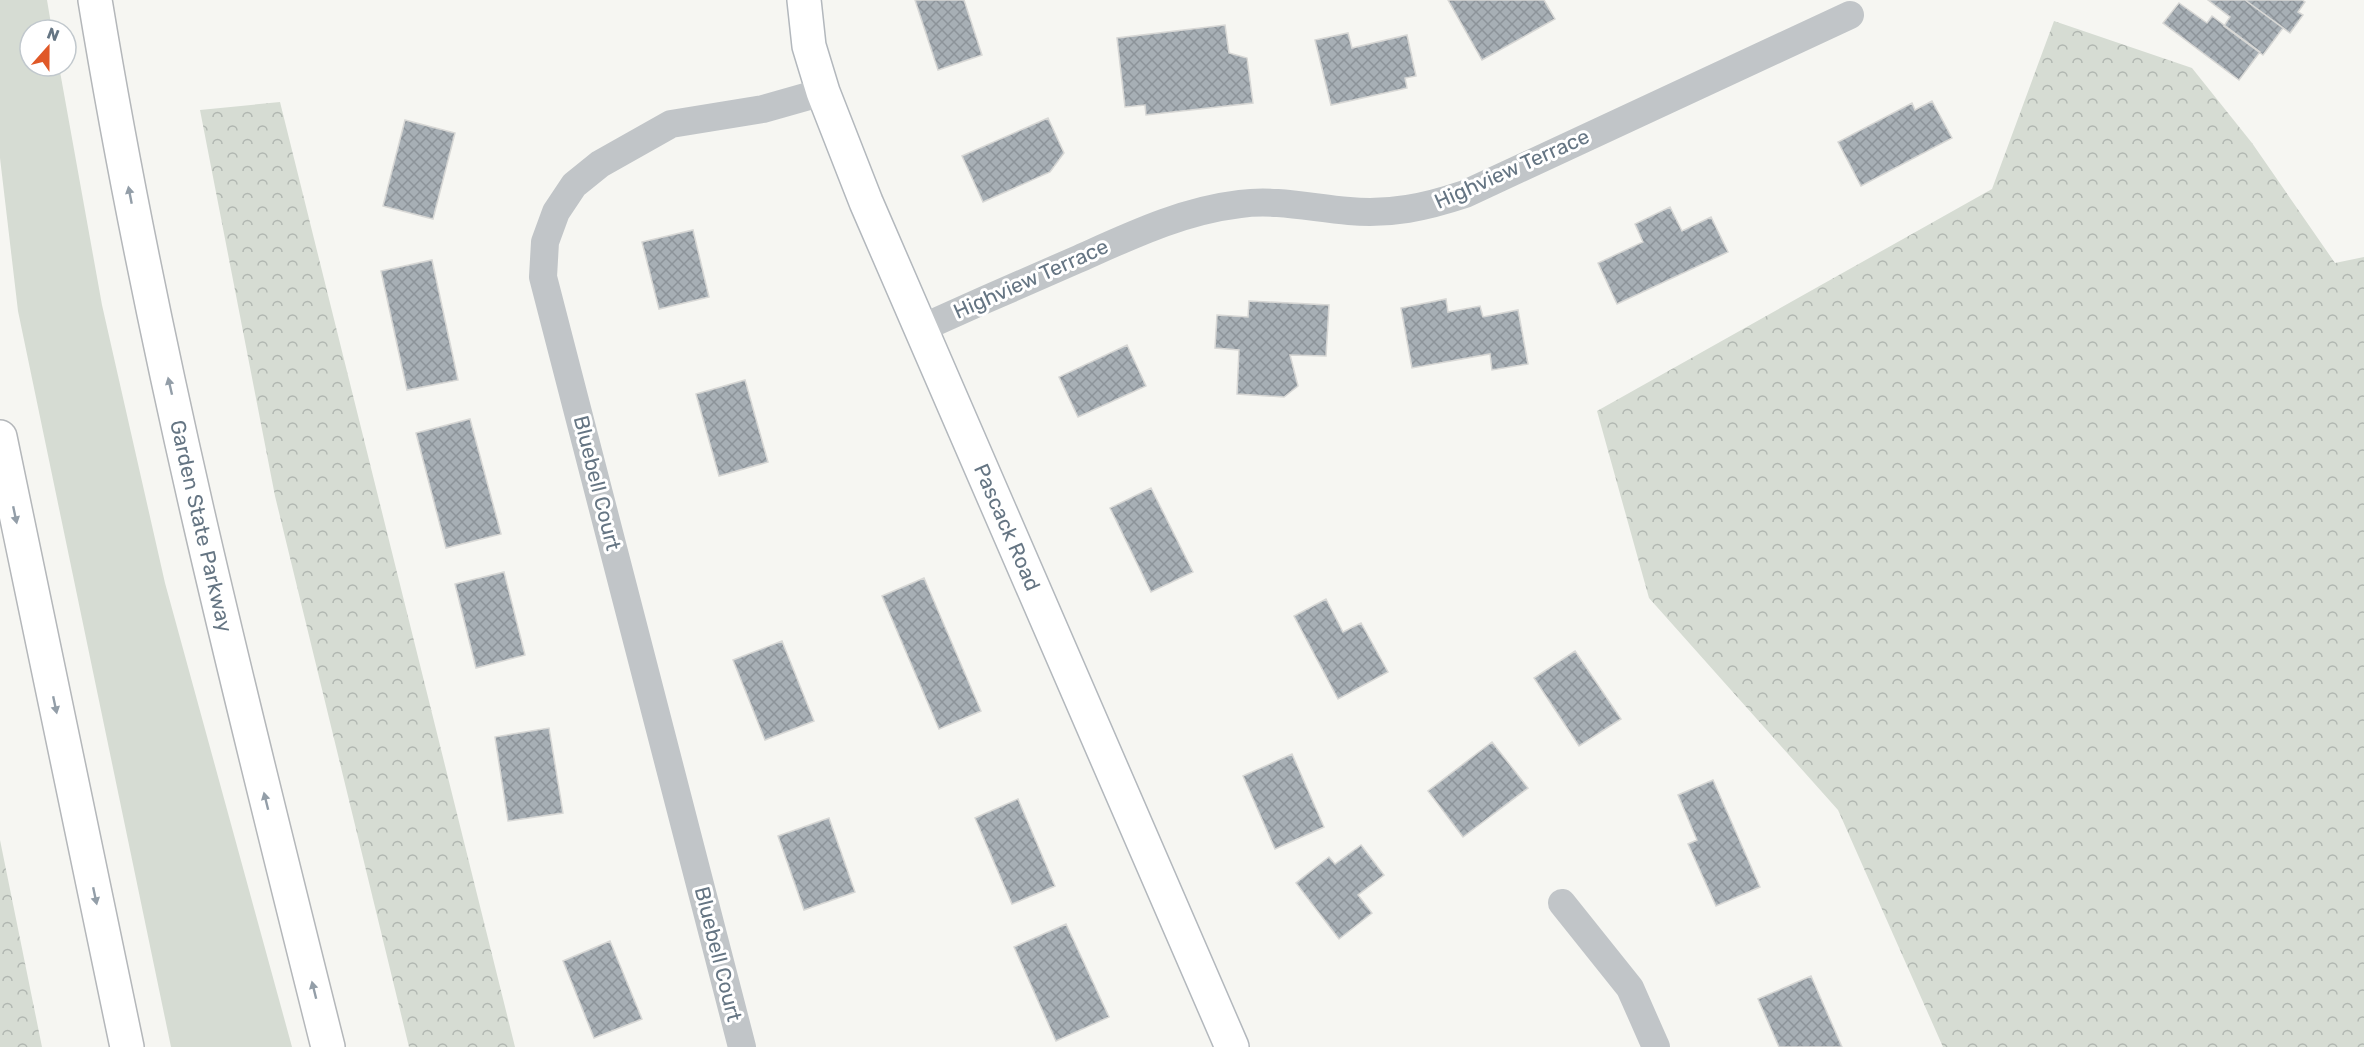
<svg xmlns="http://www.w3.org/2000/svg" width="2364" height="1047" font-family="Rubik,sans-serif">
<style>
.grass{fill:#d6dcd3}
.forest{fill:url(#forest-crowns)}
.building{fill:url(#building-cross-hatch);stroke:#d7d7d5;stroke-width:1.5}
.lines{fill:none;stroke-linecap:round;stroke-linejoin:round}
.secondary-casing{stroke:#b3b8bd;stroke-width:36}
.highway-casing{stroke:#b4b7ba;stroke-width:36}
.street{stroke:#c1c5c8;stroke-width:28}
.secondary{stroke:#fff;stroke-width:33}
.highway{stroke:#fff;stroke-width:33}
.oneway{fill:#939ea8}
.labels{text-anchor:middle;stroke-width:6;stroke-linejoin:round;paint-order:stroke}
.street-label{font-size:21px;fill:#657583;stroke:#fff}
</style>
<defs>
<pattern id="forest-crowns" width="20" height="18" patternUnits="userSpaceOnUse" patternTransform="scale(1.5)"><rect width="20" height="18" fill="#d6dcd3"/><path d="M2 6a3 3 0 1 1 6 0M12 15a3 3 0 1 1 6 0" fill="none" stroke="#b1b7b1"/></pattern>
<pattern id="building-cross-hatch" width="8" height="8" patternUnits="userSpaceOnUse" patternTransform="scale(1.5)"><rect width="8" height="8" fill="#a7afb5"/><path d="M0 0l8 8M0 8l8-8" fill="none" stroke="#8c9399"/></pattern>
</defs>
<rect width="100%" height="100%" fill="#f6f6f2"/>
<path class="grass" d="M0 0H47L52 30H30V66H59L102 305 165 583 292 1047H171L18 311 0 158Z"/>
<path class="forest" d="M2054 21 2192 68 2252 143 2335 263 2364 257V1047H1943L1838 810 1649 598 1597 411 1992 189Z
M280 102 515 1047H409L275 496 200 110Z
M0 840 42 1047H0Z"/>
<path class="building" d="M915 0H964L982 55 938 70Z
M1448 0H1544L1555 19 1482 60Z
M2208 0H2245L2283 28 2263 55 2224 26 2230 17Z
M2245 0H2302L2305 2 2298 12 2303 15 2290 33Z
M2179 3 2207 23 2212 16 2260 52 2239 80 2163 23Z
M1225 25 1229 53 1247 58 1253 103 1146 115 1145 105 1125 107 1117 38Z
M1348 33 1352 48 1407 35 1416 76 1405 78 1407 88 1331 105 1315 40Z
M1932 101 1952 138 1861 186 1838 142 1912 103 1915 110Z
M1048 118 1064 153 1050 172 983 202 962 156Z
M405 120 455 133 433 219 383 206Z
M1670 207 1682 231 1711 217 1728 252 1617 304 1598 263 1643 242 1635 224Z
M693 230 709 297 659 309 642 242Z
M432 260 458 380 407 390 381 271Z
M1446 299 1448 312 1480 306 1483 317 1518 310 1528 364 1492 370 1490 354 1412 368 1401 308Z
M1249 301 1329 305 1326 356 1290 355 1298 386 1284 397 1237 394 1239 350 1215 348 1217 315 1248 317Z
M1127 345 1146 386 1078 417 1059 377Z
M745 380 768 462 719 476 696 394Z
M470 419 501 534 446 548 416 433Z
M1151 488 1193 572 1151 592 1110 508Z
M504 572 525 655 476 668 455 584Z
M924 578 981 711 939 729 882 596Z
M1326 599 1343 632 1361 623 1388 672 1338 699 1294 616Z
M782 641 814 721 765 740 733 660Z
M1575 651 1621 719 1579 746 1534 678Z
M549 728 563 813 508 821 495 737Z
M1492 742 1528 788 1463 837 1428 791Z
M1292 754 1324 827 1275 849 1243 776Z
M1713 780 1760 887 1716 906 1688 844 1697 840 1678 795Z
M1018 799 1055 886 1012 904 975 818Z
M829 818 855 892 804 910 778 836Z
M1361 845 1384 875 1358 895 1372 913 1339 939 1296 883 1329 857 1335 864Z
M1066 924 1109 1017 1056 1041 1014 947Z
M610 941 642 1019 594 1038 563 961Z
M1811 976 1842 1047H1779L1758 999Z"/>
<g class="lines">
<g class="secondary-casing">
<g id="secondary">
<path id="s1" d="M804 0 809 46 823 92 866 202 1232 1047"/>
</g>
</g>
<g class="highway-casing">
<g id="highway">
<path id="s2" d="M95 0C153 353 241 700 328 1047"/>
<path d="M0 437 127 1047"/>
</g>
</g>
<path class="street" d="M922 328C973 305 1025 282 1076 260 1130 236 1181 211 1240 204 1276 199 1312 208 1349 211 1390 215 1426 207 1465 194L1850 15
M1562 903 1630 988 1656 1047
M742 1047 543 277 545 242 556 212 574 185 600 164 671 124 763 109 823 92"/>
<use href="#secondary" class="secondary"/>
<use href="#highway" class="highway"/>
</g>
<defs><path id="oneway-solid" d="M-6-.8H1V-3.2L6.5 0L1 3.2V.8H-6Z" transform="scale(1.5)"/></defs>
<g class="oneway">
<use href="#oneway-solid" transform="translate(130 195) rotate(-101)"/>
<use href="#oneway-solid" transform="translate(170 386) rotate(-103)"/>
<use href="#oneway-solid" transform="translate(15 515) rotate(78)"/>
<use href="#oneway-solid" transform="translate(55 705) rotate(78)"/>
<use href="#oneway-solid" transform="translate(266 801) rotate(-104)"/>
<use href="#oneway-solid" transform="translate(95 896) rotate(78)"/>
<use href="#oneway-solid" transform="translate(314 990) rotate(-104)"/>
</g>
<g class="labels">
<g class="street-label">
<text transform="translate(1512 169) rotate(-24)" y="7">Highview Terrace</text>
<text transform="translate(1031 279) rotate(-24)" y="7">Highview Terrace</text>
<text transform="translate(597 483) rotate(76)" y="7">Bluebell Court</text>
<text dy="7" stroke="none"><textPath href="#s2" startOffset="537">Garden State Parkway</textPath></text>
<text dy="7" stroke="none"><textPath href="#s1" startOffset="567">Pascack Road</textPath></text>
<text transform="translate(718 954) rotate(76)" y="7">Bluebell Court</text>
</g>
</g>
<g transform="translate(48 48) rotate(21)"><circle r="28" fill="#ffffff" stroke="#c1c8cd" stroke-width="1.5"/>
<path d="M0-4.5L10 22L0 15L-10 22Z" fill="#e05827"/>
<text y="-9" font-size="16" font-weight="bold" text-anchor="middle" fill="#657583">N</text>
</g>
</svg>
